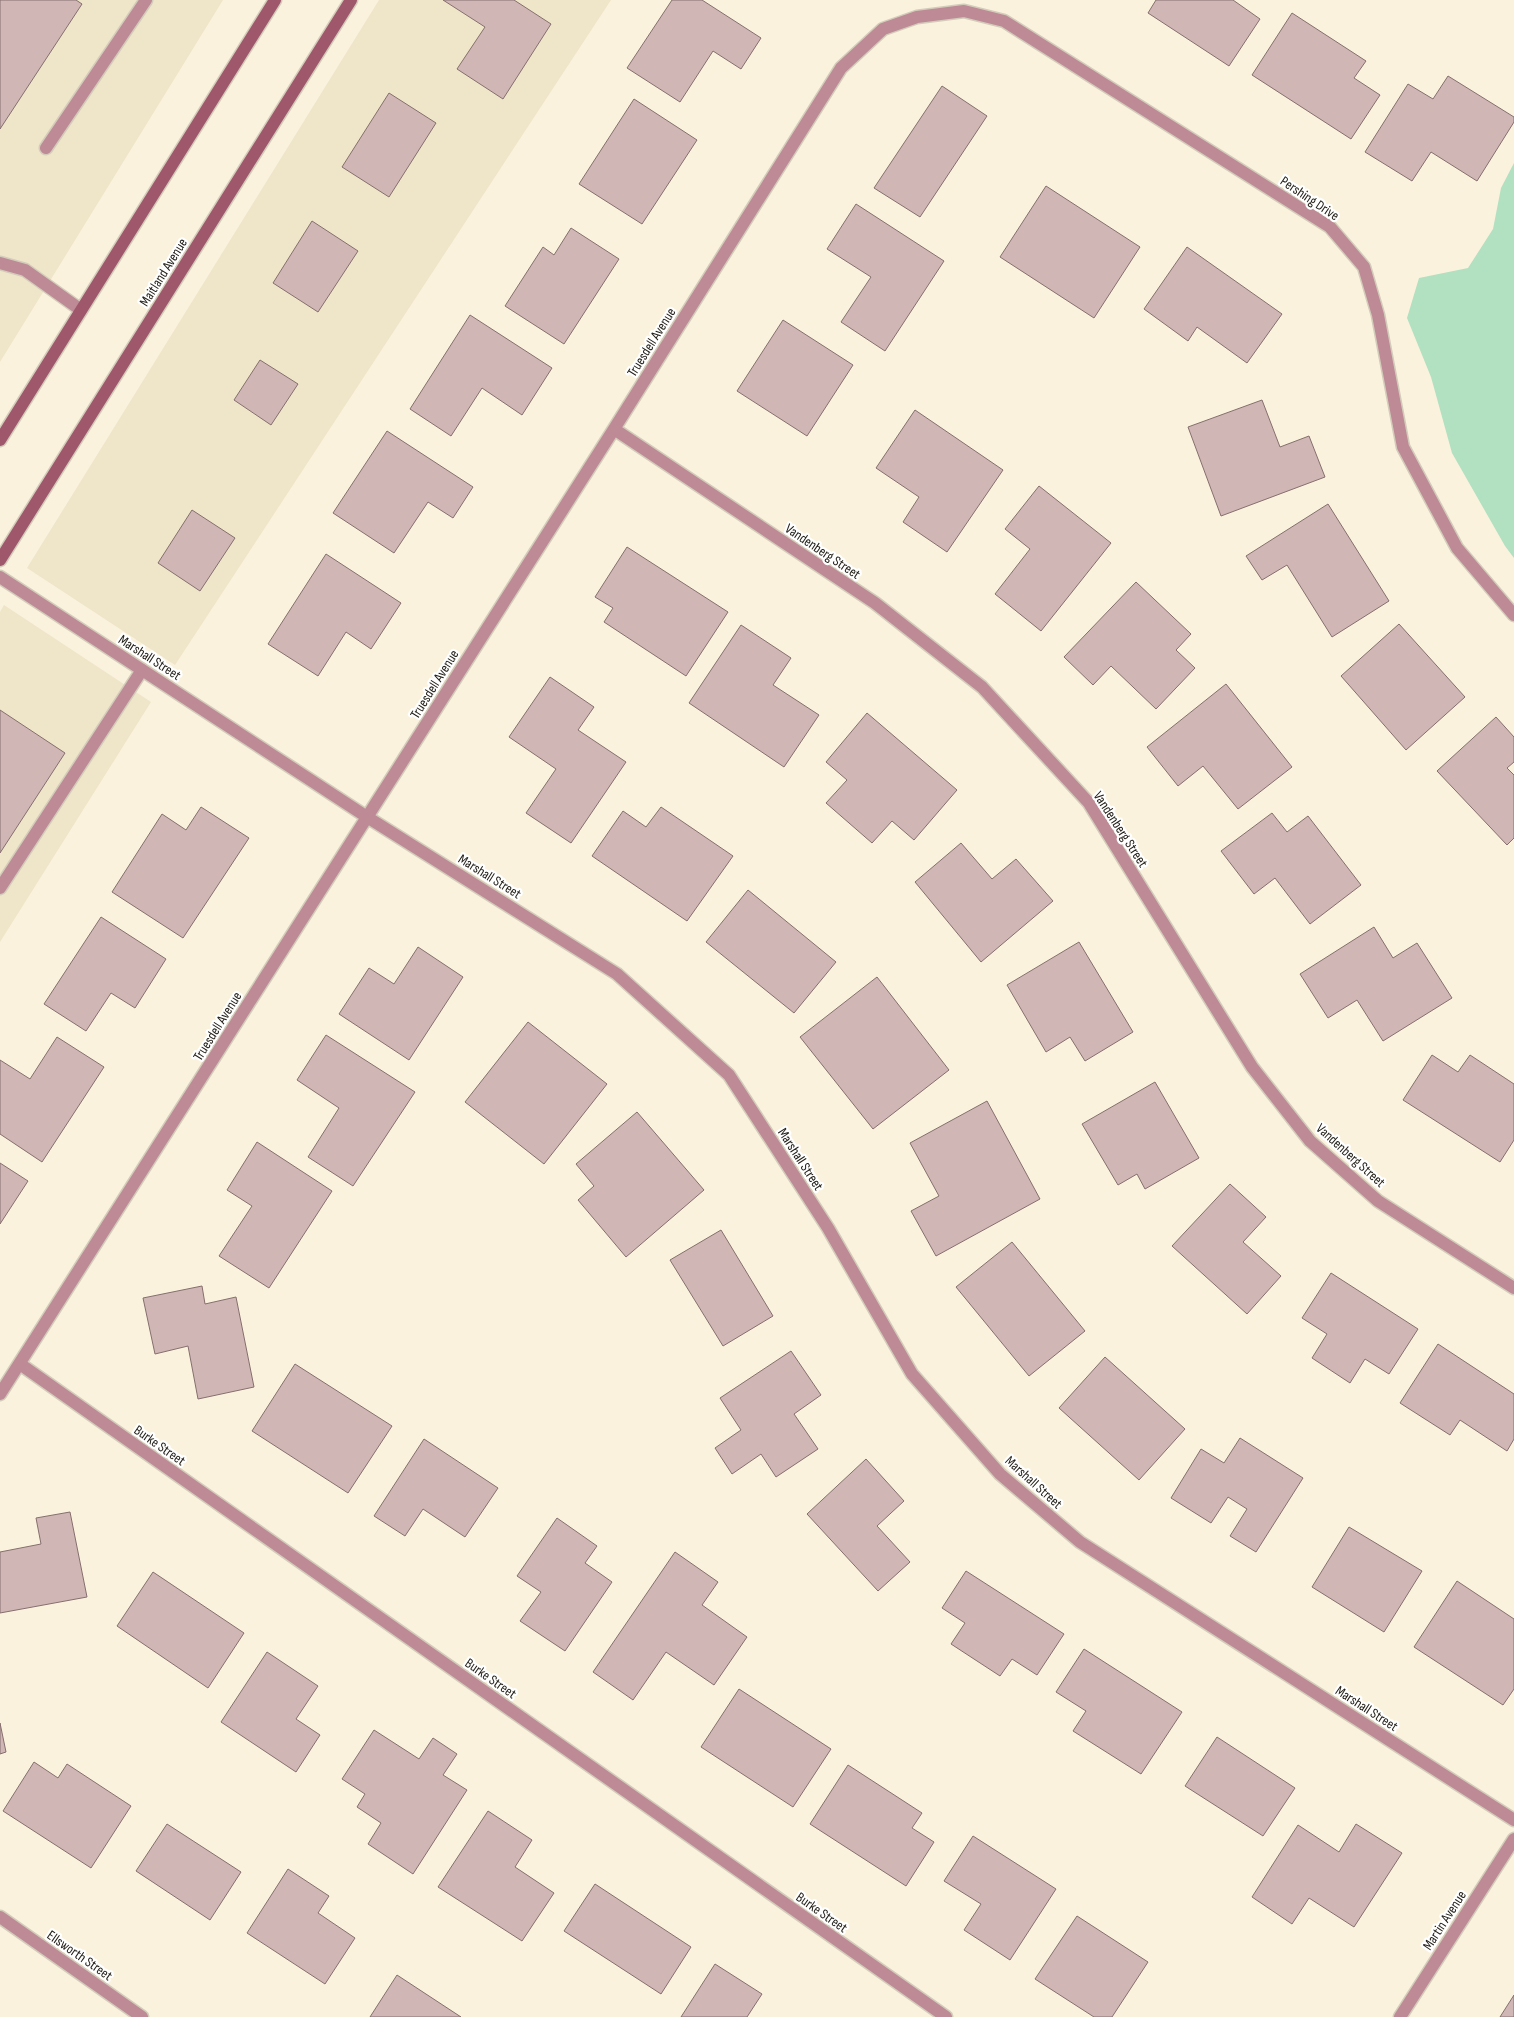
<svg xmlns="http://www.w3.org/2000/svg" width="1514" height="2017" font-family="'Sofia Sans Condensed',sans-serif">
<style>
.built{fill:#efe5c9}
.green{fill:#b1e1c1}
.building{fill:#d0b7b6;stroke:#856f6e}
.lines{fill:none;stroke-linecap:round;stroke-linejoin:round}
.lane-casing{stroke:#d3ccba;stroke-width:15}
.street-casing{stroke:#d3ccba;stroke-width:15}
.secondary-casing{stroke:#d3ccba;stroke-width:15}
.lane{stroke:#bd8a96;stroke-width:12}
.street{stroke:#bd8a96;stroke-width:12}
.secondary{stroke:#9f576b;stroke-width:12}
.labels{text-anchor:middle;stroke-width:4.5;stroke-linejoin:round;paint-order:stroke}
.street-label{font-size:14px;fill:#24211a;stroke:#fff}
</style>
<rect width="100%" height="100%" fill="#faf2dd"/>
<path class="built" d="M0 0H223L0 362Z
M379 0H611L175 665 27 568Z
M4 605 151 702 0 942V612Z"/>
<path class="green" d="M1514 163V558L1505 546 1452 453 1431 377 1407 318 1419 278 1468 268 1493 229 1501 188Z"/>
<path class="building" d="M0 0H76L82 4 0 129Z
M443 0H514L551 24 503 99 457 69 485 27Z
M672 0H702L761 38 741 69 713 51 680 102 627 68Z
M1156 0H1233L1260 19 1229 66 1148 13Z
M1292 13 1366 61 1354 78 1380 95 1351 139 1252 75Z
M1448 76 1514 117V122L1477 181 1431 152 1412 181 1365 152 1408 84 1433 99Z
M942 86 987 116 920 217 874 188Z
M389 93 436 123 389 197 342 167Z
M634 99 697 140 642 224 579 184Z
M1046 186 1140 247 1094 318 1000 257Z
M856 204 944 261 885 351 841 322 871 277 827 249Z
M312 221 358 251 318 312 273 283Z
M571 228 619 259 564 344 505 306 543 247 554 255Z
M1187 247 1282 314 1247 363 1197 327 1188 341 1144 309Z
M470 315 552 368 522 415 482 388 451 436 410 409Z
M783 320 853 365 807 436 737 391Z
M260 360 298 384 271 425 234 400Z
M1262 400 1280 447 1309 436 1325 477 1221 516 1188 427Z
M915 410 1003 470 947 552 903 522 919 497 876 468Z
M387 431 473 487 453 518 428 502 394 553 333 513Z
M1039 486 1111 543 1041 631 995 594 1030 549 1005 529Z
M1328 504 1389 601 1332 637 1287 565 1262 580 1246 556Z
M192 510 235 538 200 591 158 563Z
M627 547 728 612 686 676 604 622 613 608 595 597Z
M326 554 401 603 371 649 346 632 318 676 268 644Z
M1136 582 1191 634 1176 650 1195 668 1156 709 1111 666 1093 685 1064 657Z
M1399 624 1465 697 1406 750 1341 676Z
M741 625 791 658 773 685 819 715 784 767 689 703Z
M550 677 594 707 578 730 626 762 571 843 526 813 556 769 509 737Z
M1226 684 1292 767 1238 809 1203 766 1178 786 1147 747Z
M0 710 65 753 0 853Z
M867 713 957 790 914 840 892 821 872 843 826 803 847 780 826 762Z
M1496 717 1514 737V762L1507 768 1514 775V838L1507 845 1437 771Z
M201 807 249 838 183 938 112 892 162 814 186 830Z
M661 807 733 856 687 921 592 856 623 811 646 827Z
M1272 813 1287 832 1308 816 1361 885 1310 924 1275 878 1254 894 1221 851Z
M961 843 992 879 1016 859 1053 901 981 962 915 882Z
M748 890 836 962 794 1013 706 942Z
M101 917 166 959 135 1008 111 993 86 1031 44 1004Z
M1374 927 1393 958 1417 943 1452 998 1383 1041 1357 1000 1328 1018 1300 974Z
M1079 942 1133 1032 1085 1061 1070 1037 1046 1052 1007 985Z
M418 947 463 977 409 1060 339 1014 369 968 394 984Z
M877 977 949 1070 873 1129 800 1037Z
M528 1022 607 1084 544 1164 465 1102Z
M326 1035 415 1092 353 1186 308 1157 339 1108 297 1080Z
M57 1037 104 1067 42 1162 0 1134V1060L30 1079Z
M1432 1055 1458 1072 1470 1055 1514 1084V1140L1500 1162 1403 1100Z
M1155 1082 1199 1158 1145 1189 1137 1174 1118 1185 1082 1124Z
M987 1101 1040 1199 936 1256 911 1211 939 1196 910 1143Z
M637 1112 704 1190 626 1257 578 1200 594 1186 576 1164Z
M257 1142 332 1191 269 1288 219 1256 252 1206 227 1190Z
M0 1163 28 1181 0 1224Z
M1230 1184 1266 1217 1243 1242 1281 1276 1247 1314 1172 1246Z
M721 1230 773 1316 723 1346 670 1260Z
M1012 1242 1085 1331 1029 1376 956 1287Z
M1331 1273 1418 1329 1389 1374 1365 1359 1350 1383 1312 1358 1327 1334 1302 1318Z
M202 1286 205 1304 236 1297 254 1387 198 1399 188 1346 155 1354 143 1298Z
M1438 1344 1514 1394V1439L1507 1451 1460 1420 1450 1435 1400 1403Z
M791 1351 821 1395 794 1414 818 1449 776 1477 761 1454 732 1474 715 1448 741 1430 720 1398Z
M1105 1357 1185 1429 1139 1480 1059 1408Z
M295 1364 392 1426 348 1493 252 1431Z
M1240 1438 1303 1478 1256 1552 1230 1536 1247 1509 1228 1497 1211 1523 1171 1498 1201 1449 1224 1463Z
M424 1439 498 1488 465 1537 423 1509 405 1536 374 1516Z
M866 1459 904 1501 877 1526 910 1562 878 1591 807 1514Z
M70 1512 87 1597 0 1613V1552L41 1544 36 1518Z
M557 1518 597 1546 585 1563 612 1582 565 1651 520 1621 541 1592 517 1576Z
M1349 1527 1422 1571 1384 1632 1312 1587Z
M675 1552 718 1582 702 1605 747 1637 714 1685 666 1652 633 1700 593 1672Z
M966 1571 1064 1634 1037 1675 1012 1659 1000 1676 951 1644 965 1623 942 1608Z
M153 1572 244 1633 208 1688 117 1626Z
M1457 1581 1514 1619V1689L1503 1705 1414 1647Z
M1084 1649 1182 1712 1141 1774 1073 1731 1086 1711 1056 1692Z
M267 1652 318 1686 296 1719 320 1735 296 1772 221 1722Z
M739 1689 831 1749 793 1807 701 1747Z
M0 1723 6 1752 0 1754Z
M374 1730 419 1759 433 1738 457 1754 443 1775 467 1790 413 1874 368 1844 381 1823 357 1807 365 1794 342 1779Z
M1217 1737 1295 1788 1263 1836 1185 1786Z
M34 1762 58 1778 67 1764 131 1806 91 1868 3 1811Z
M848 1765 922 1813 912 1828 934 1842 906 1886 810 1824Z
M488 1811 532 1840 515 1867 554 1893 522 1941 438 1887Z
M167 1824 241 1872 210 1920 136 1871Z
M1356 1824 1402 1853 1354 1927 1309 1898 1292 1924 1252 1897 1298 1825 1339 1852Z
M973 1836 1056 1889 1010 1960 964 1930 981 1904 944 1881Z
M288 1869 329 1896 318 1913 355 1938 325 1984 247 1933Z
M595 1884 691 1947 661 1994 564 1931Z
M1077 1916 1148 1962 1112 2017H1094L1035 1979Z
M715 1964 762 1994 747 2017H681Z
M397 1975 461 2017H370Z
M1514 1995V2017H1500Z"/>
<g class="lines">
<g class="lane-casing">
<path id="lane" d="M46 148 146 0
M0 263 25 270 81 310
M0 888 142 670"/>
</g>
<g class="street-casing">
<path id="street" d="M614 429 875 603 982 687 1089 803 1252 1067 1310 1141 1378 1201 1514 1288
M0 577 367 817 617 974 729 1075 828 1228 912 1374 1000 1474 1080 1542 1514 1820
M20 1364 946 2017
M0 1394 614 429 841 68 883 29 917 17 964 11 1004 21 1330 227 1364 267 1378 315 1403 447 1457 548 1514 615
M0 1917 142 2017
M1400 2017 1514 1839"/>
</g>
<g class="secondary-casing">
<path id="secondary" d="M0 440 275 0
M0 560 351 0"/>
</g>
<use href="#lane" class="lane"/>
<use href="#street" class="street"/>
<use href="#secondary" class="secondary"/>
</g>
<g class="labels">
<g class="street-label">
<text transform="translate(1310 198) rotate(34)" y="5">Pershing Drive</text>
<text transform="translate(163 272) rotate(-58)" y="5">Maitland Avenue</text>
<text transform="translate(651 342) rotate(-58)" y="5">Truesdell Avenue</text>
<text transform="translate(823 551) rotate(34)" y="5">Vandenberg Street</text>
<text transform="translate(150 657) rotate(33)" y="5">Marshall Street</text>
<text transform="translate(434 684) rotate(-58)" y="5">Truesdell Avenue</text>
<text transform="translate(1121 829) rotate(57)" y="5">Vandenberg Street</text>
<text transform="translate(490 876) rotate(32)" y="5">Marshall Street</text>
<text transform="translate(217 1026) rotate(-58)" y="5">Truesdell Avenue</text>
<text transform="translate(1351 1155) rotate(42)" y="5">Vandenberg Street</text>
<text transform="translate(801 1159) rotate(57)" y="5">Marshall Street</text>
<text transform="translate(160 1445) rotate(35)" y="5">Burke Street</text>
<text transform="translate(1034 1482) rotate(42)" y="5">Marshall Street</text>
<text transform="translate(491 1678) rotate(35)" y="5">Burke Street</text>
<text transform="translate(1367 1708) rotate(33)" y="5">Marshall Street</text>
<text transform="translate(822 1912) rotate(35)" y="5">Burke Street</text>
<text transform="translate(1444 1920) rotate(-57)" y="5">Martin Avenue</text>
<text transform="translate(80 1955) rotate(35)" y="5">Ellsworth Street</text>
</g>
</g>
</svg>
